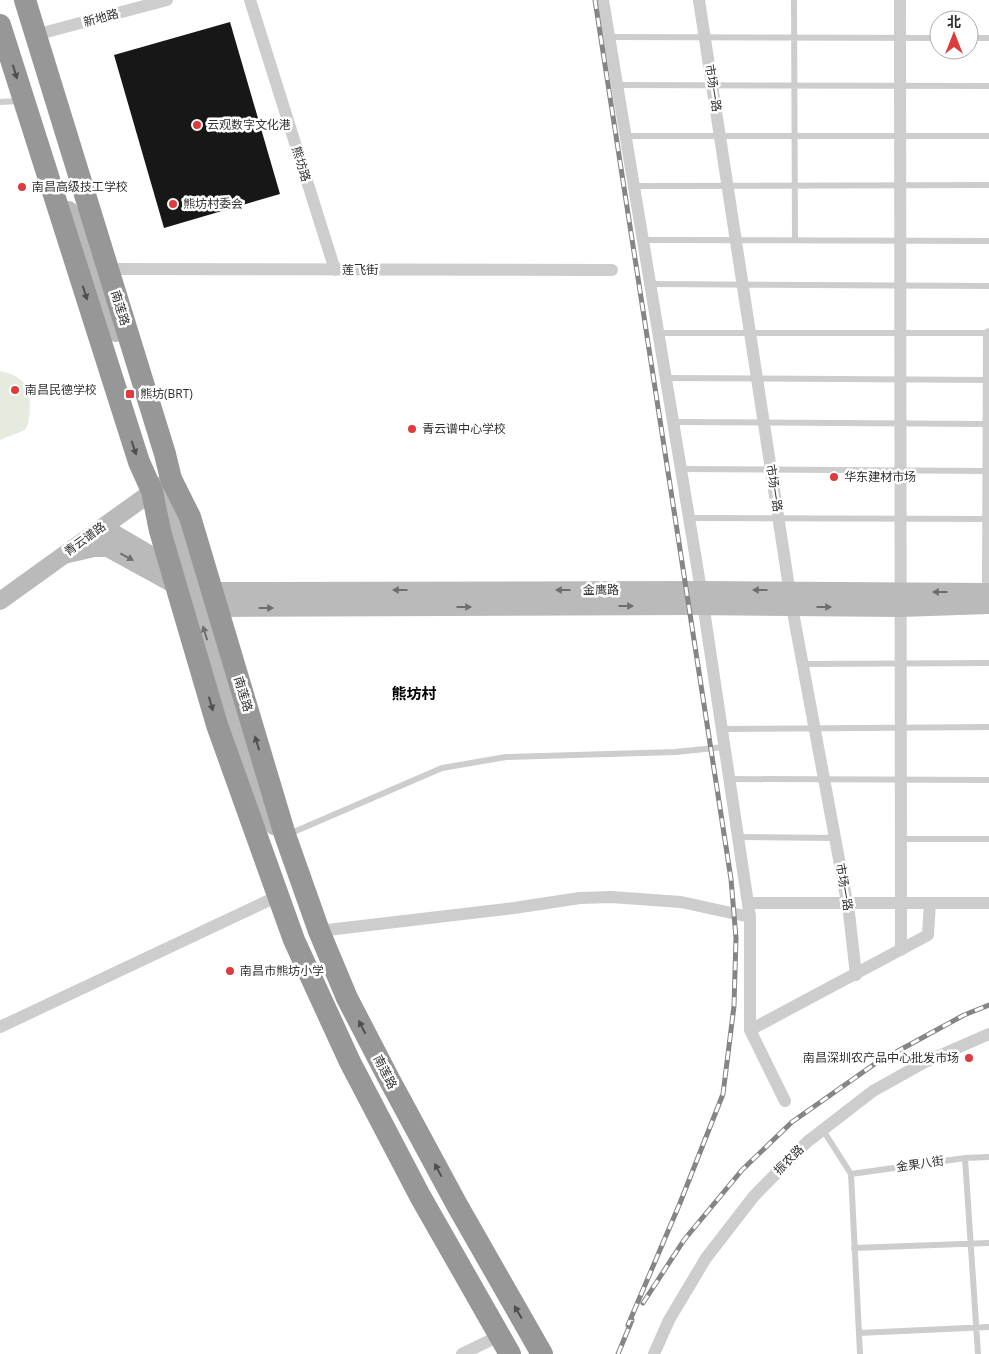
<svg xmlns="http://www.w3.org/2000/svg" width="989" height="1354" font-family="'Open Sans','Noto Sans SC',sans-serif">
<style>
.green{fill:#e5ecdf}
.building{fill:#171717}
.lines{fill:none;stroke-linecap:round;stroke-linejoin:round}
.lane{stroke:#cdcdcd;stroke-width:6}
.street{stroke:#cdcdcd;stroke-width:12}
.secondary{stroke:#bababa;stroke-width:18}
.highway{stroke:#979797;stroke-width:22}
.rail-casing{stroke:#858585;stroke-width:5}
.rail{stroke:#fff;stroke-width:3;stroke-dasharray:9;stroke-linecap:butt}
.oneway{fill:#4f4f4f}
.oneway2{fill:#6e6e6e}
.poi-dot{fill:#dd3b3c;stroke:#fff;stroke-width:2}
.labels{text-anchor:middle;stroke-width:5;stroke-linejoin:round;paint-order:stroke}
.street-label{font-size:12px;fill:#303030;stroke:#fff}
.poi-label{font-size:12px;fill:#303030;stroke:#fff;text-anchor:start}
.quarter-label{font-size:15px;font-weight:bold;fill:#000;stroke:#fff}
</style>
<rect width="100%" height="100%" fill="#fff"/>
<path class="green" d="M0 371C8 373 16 375 22 381 32 391 32 419 25 430L0 440Z"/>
<path class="building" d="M230 22 280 194 164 228 114 55Z"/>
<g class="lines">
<path class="lane" d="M794 0 795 240
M610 37 939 38
M969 38H989
M618 85 989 86
M0 102 21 101
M626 136H989
M634 186 989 185
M643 240 989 241
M650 284 989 286
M659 333H989
M666 378 989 380
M673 422 989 424
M681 469 989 471
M689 518 989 519
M802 664 989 663
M722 729 989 727
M730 779 989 780
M289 834 442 768 506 757 675 752 725 747
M738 837 835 838
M901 839H989
M823 1130 851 1174 860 1354
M965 1158 978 1354
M851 1174 965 1158 989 1157
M854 1248 989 1243
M859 1333 989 1327"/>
<path class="street" d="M250 0 335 270
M603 0 701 590 750 917V1030L785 1101
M699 0 792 607 849 913 856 975
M900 0 901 950
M35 35 167 0
M108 269 612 270
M988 592 989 334
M748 903H989
M319 931 514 908 580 898 611 897 681 902 750 917
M0 1027 278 896
M750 1030 928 935 930 903
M462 1354 499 1336
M654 1354 669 1320 706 1258 754 1196 807 1142 873 1091 925 1062 989 1034"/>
<path class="secondary" d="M69 210 103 292 116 333
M171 484 174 526 194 595 234 726 262 799 274 826
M88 538 115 534 212 591 701 590 989 592
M64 555 94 548H108L217 608 689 606 900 608 989 605
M0 601 160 486"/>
<path class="highway" d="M25 0 165 454 171 479 190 517 285 835 319 931 347 998 389 1079 457 1205 542 1354
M0 25 139 462 152 491 160 531 217 725 294 940 350 1062 420 1196 510 1354"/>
<g class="rail-casing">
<path id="rail" d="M595 0 731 879 736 938 734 1006 723 1094 680 1203 628 1325
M643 1303 684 1240 742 1170 792 1122 876 1063 964 1015 989 1005
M618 1354 632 1320"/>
</g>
<use href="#rail" class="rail"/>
</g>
<defs><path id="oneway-solid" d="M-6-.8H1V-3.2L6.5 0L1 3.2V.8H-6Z" transform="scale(1.25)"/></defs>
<g class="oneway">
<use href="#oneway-solid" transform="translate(15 72) rotate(73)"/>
<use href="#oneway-solid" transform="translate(85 293) rotate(72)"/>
<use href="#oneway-solid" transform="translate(134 448) rotate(72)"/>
<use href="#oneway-solid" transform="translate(211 704) rotate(74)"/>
<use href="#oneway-solid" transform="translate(257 743) rotate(-107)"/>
<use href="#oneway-solid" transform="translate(362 1027) rotate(-117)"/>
<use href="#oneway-solid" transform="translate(438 1170) rotate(-118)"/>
<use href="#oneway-solid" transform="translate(518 1312) rotate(-120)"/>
</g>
<g class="oneway2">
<use href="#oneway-solid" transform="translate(127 557) rotate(28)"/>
<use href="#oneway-solid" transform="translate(400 590) rotate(180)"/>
<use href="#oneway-solid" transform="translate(563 590) rotate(180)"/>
<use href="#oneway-solid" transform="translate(760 590) rotate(-180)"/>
<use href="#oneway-solid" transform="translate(940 592) rotate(-180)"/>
<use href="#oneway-solid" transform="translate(626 606)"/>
<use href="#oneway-solid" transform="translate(464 607)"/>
<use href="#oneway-solid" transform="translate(824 607)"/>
<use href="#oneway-solid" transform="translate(266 608)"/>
<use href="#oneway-solid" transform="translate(205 633) rotate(-107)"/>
</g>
<g class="poi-dot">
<circle cx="197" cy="125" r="5"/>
<circle cx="22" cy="187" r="5"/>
<circle cx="173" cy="204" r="5"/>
<circle cx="15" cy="390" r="5"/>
<rect x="125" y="389" width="10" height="10" rx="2.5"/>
<circle cx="412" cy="429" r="5"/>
<circle cx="834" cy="477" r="5"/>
<circle cx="230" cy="971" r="5"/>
<circle cx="969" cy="1058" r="5"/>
</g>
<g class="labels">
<g class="street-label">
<text transform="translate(101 18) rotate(-15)" y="4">新地路</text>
<text transform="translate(713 88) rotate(81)" y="4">市场一路</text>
<text transform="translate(301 164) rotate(73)" y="4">熊坊路</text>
<text x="360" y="274">莲飞街</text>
<text transform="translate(120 308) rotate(73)" y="4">南莲路</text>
<text transform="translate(774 488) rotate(81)" y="4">市场一路</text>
<text transform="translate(85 539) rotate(-36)" y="4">青云谱路</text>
<text x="601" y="594">金鹰路</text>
<text transform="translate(243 694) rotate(73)" y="4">南莲路</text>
<text transform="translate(844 887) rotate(80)" y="4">市场一路</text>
<text transform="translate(385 1072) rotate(63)" y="4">南莲路</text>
<text transform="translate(789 1160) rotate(-45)" y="4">振农路</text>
<text transform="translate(920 1164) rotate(-8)" y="4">金果八街</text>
</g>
<g class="poi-label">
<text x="207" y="129">云观数字文化港</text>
<text x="32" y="191">南昌高级技工学校</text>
<text x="183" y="208">熊坊村委会</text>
<text x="25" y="394">南昌民德学校</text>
<text x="140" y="398">熊坊(BRT)</text>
<text x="422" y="433">青云谱中心学校</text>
<text x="844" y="481">华东建材市场</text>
<text x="240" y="975">南昌市熊坊小学</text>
<text x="959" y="1062" text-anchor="end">南昌深圳农产品中心批发市场</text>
</g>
<g class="quarter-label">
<text x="414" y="699">熊坊村</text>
</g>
</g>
<g transform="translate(954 35)"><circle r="24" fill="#ffffff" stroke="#acacac"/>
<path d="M0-4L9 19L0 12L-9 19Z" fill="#dd3b3c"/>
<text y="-8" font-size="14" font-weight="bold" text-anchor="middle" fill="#303030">北</text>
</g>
</svg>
